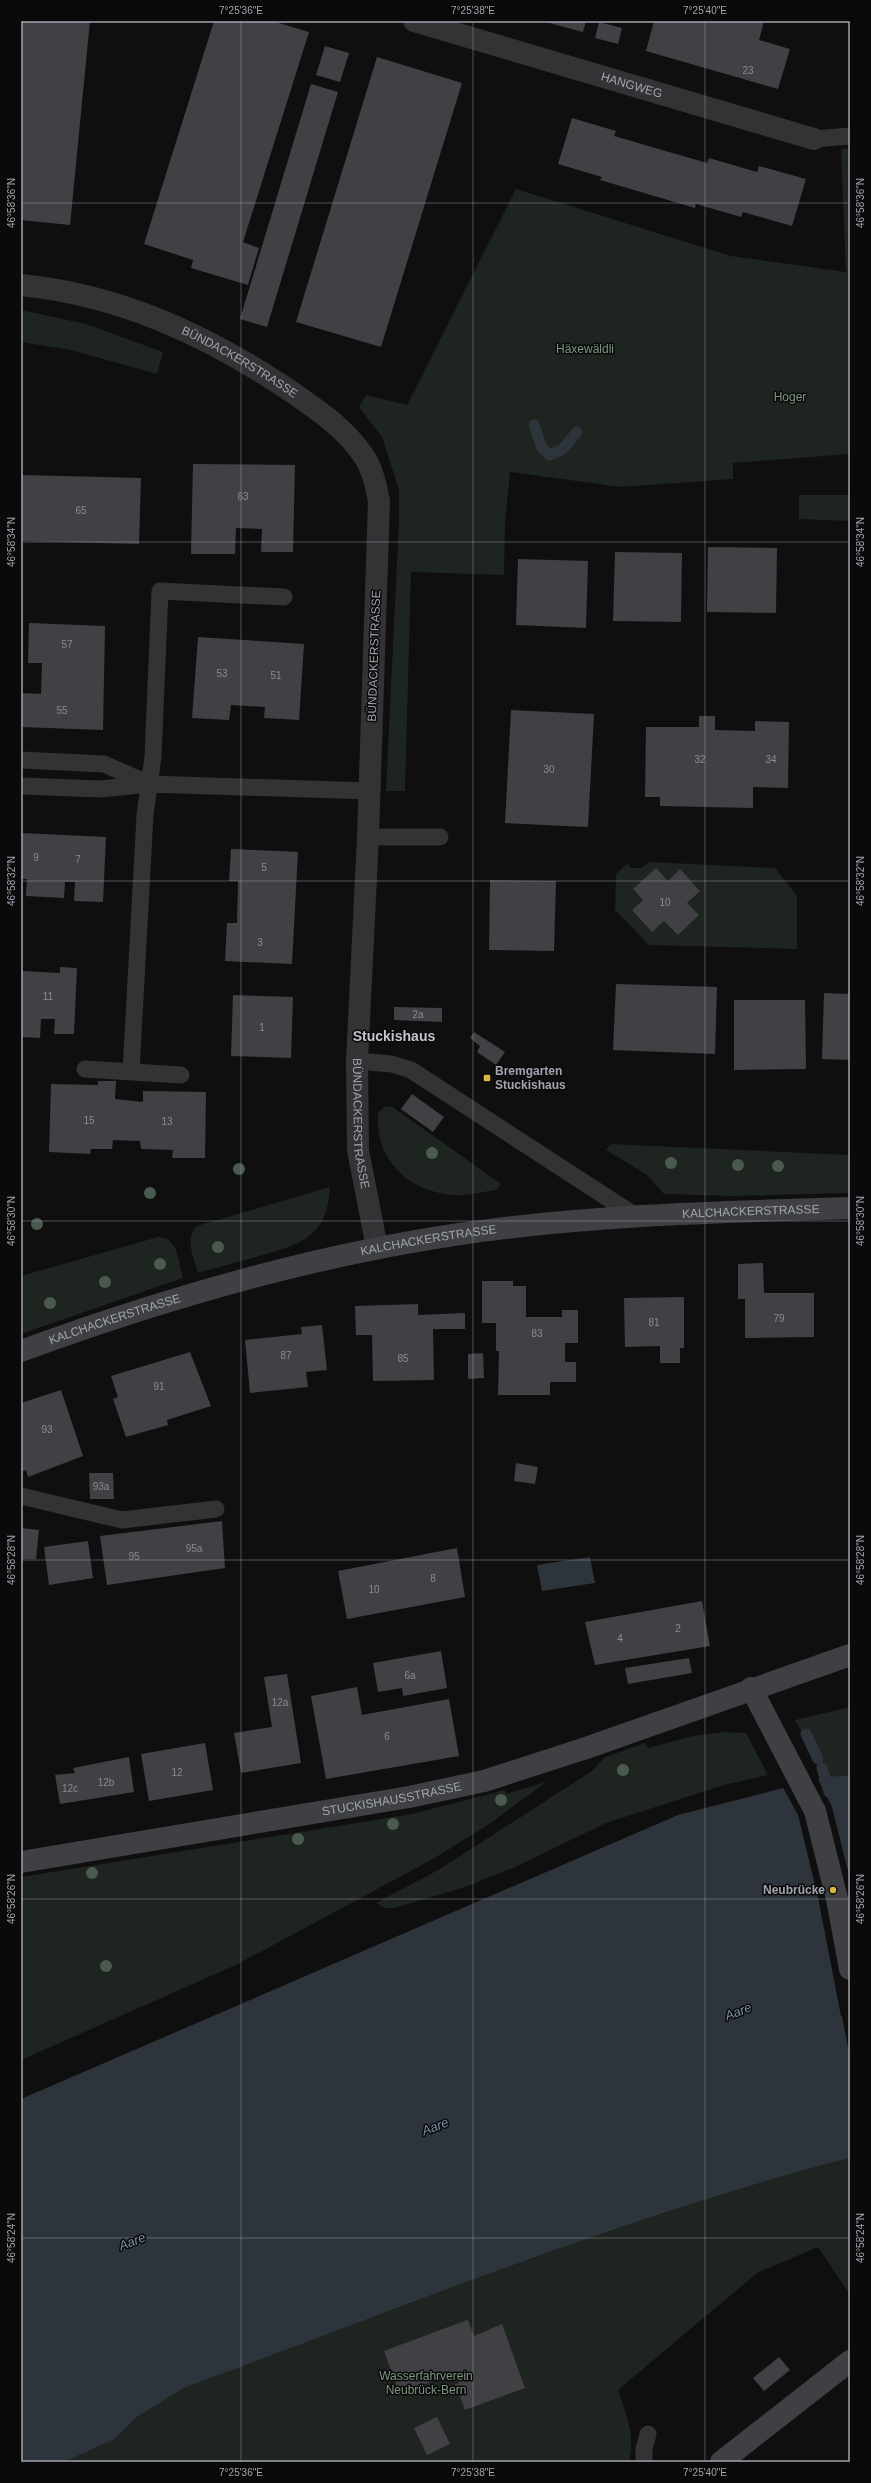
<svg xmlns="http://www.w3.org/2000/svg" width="871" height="2483" font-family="Helvetica,sans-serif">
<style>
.green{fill:#1e241f}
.water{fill:#2e343b;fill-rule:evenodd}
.pier{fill:#0f0f10;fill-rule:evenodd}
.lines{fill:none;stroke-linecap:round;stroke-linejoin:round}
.stream{stroke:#2e343b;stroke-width:11}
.building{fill:#414145}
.lane{stroke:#333336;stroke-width:17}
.street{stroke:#333336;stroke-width:22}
.secondary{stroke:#3f4044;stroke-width:22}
.tree{fill:#4a5a4e}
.ticks{fill:none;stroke:#a2a4af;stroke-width:1;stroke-opacity:0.45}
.poi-dot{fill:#d8b63f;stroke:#0a0a0b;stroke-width:1.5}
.labels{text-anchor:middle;stroke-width:3;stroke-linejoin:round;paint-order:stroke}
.number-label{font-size:10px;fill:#8a8b94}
.street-label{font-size:12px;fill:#a2a4af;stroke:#0a0a0b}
.park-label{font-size:12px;fill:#7b9880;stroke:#0a0a0b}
.poi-label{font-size:12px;font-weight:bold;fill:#a2a4af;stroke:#0a0a0b;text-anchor:start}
.water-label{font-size:13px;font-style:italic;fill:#7c8ea7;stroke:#0a0a0b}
.quarter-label{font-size:14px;font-weight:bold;fill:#c2c4cc;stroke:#0a0a0b}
.neatline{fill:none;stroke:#a2a4af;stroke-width:1.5}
.ticks-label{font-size:10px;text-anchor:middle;fill:#a2a4af}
</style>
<rect width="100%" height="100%" fill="#0f0f10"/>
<path class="green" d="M850 148V454L733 463V479L621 487 510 472 505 523 504 575 411 572 405 791H386L399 521V490L382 437 359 407 366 395 407 405 516 189 731 256 846 272 841 149Z
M21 310 86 324 163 352 157 374 71 350 21 342Z
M799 495H850V521L799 519Z
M649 862 775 868 797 896V949L649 945 615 910 616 874 628 863 631 868H642Z
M391 1106 501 1184 496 1190C482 1192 467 1196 453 1195 407 1191 375 1159 378 1113L384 1107Z
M610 1144 850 1155V1193L732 1196 664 1194 647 1175 606 1150Z
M330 1187C327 1237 302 1244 259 1256 239 1262 218 1267 198 1273 194 1258 184 1238 197 1226Z
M158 1237C179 1237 178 1262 183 1278L21 1334V1276Z
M850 1707V1775L826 1777 795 1720Z
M725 1732 746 1733 768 1775 724 1785 606 1823 513 1868 462 1888 394 1908H385L376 1903 440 1869 592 1771 605 1757 645 1743 648 1748 693 1736Z
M546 1782 488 1825 433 1859 238 1964 21 2060V1877L412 1814 505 1790 506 1794Z
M850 2158V2295L818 2247 757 2273 618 2390C626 2414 636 2436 629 2462H64L115 2439 137 2417 184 2388C404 2307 622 2217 850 2158Z"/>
<path class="water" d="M590 1557 595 1583 542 1591 537 1565Z
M850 1775V1893L825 1895 819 1902 841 2016 850 2020V2158C622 2217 404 2307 184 2388L137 2417 115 2439 64 2462H21V2099L678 1815 826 1777ZM824 1802 832 1807 827 1815 806 1820 798 1815 803 1807Z"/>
<path class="pier" d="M817 1777 832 1807 850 1879V1895L845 1893 826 1897 822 1902 828 1905 850 1899V2010L844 2015 850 2018V2057L819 1902 798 1815 782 1786ZM823 1804 829 1808 825 1813 806 1818 801 1814 804 1809Z"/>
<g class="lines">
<path class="stream" d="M534 425 542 448 550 455 563 449 577 432
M806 1734 818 1759
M822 1768 829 1792"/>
</g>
<path class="building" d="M21 21H90L70 225 21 220Z
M214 21H272L309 32 243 242 259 248 248 285 191 268 193 260 144 244Z
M542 21H586L583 32Z
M654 21H764L759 40 790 49 778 89 646 51Z
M599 22 622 28 618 44 595 38Z
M325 46 349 53 340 82 316 75Z
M377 57 462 83 381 347 296 322Z
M311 84 338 92 267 327 240 319Z
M572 118 616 131 614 136 707 163 709 158 757 172 759 166 806 179 792 226 743 212 741 217 696 204 695 208 600 180 602 177 558 164Z
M193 464 295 465 293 552H261L262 529 236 528 235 554H191Z
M21 475 141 478 139 544 21 541Z
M708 547 777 548 776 613 707 612Z
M615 552 682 553 681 622 613 621Z
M518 559 588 561 586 628 516 625Z
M29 623 105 626 103 730 21 727V693L41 694 42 663H28Z
M198 637 304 644 299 720 264 718 265 707 231 705 229 720 192 718Z
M511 710 594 714 588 827 505 823Z
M699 716H715V730L755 731V721L789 722 788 788 753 787V808L660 806V797H645L646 727H699Z
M21 833 106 837 103 902 74 901 75 882H65L64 898 26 896 27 879H21Z
M231 849 298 852 292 964 225 961 227 923H237L238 881H229Z
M656 868 668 881 680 869 700 891 687 903 699 915 678 935 664 921 652 932 632 910 643 900 633 889Z
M490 880 556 881 554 951 489 950Z
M60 967 77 968 74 1034H54L55 1019H41L40 1038 21 1037V971L60 973Z
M616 984 717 987 715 1054 613 1050Z
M824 993 850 994V1060L822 1059Z
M233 995 293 997 291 1058 231 1056Z
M734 1000H805L806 1069 734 1070Z
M394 1007 442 1008V1022L394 1020Z
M474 1032 505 1052 496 1065 477 1052 480 1046 470 1038Z
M98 1081H116L115 1099 143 1102V1091L206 1092 205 1158H172L173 1150 141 1149 140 1141 113 1140 112 1149H91L90 1154 49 1152 51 1084 98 1085Z
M412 1094 444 1117 433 1132 401 1109Z
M763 1263 764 1293H814V1337L745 1338V1299H738V1264Z
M482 1281H513V1286H526V1317H562V1310H578V1343H565V1362H576V1382H550V1395H498L499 1351H496V1323H482Z
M684 1297V1348H680V1363H660V1346L625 1347 624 1298Z
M418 1304V1315L465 1313V1329H433L434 1380 373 1381 372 1335H356L355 1306Z
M322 1325 327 1370 306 1372 308 1387 250 1393 245 1340 302 1334 301 1327Z
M190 1352 211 1406 167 1420 168 1425 126 1437 113 1399 118 1397 111 1376Z
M483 1353 484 1378 468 1379V1354Z
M61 1390 83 1456 28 1477 26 1470 21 1472V1403Z
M516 1463 538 1467 535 1484 514 1481Z
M89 1473H113L114 1499H90Z
M222 1521 225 1568 107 1585 100 1536Z
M21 1528 39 1530 36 1559H21Z
M88 1541 93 1578 49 1585 44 1547Z
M457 1548 465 1597 347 1619 338 1571Z
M702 1601 710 1646 595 1665 585 1622Z
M441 1651 447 1688 403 1696 402 1688 378 1692 373 1663Z
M689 1658 692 1673 628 1684 625 1668Z
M287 1674 301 1763 241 1773 234 1733 272 1727 264 1677Z
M357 1687 362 1715 449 1699 459 1756 326 1779 311 1696Z
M205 1743 213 1790 149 1801 141 1754Z
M129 1757 134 1792 60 1804 55 1775 75 1773 73 1768Z
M467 2320H468L474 2336 502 2324 525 2388 465 2410 455 2384 459 2383 455 2373 400 2394 384 2351Z
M779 2357 790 2370 764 2391 753 2378Z
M437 2417 450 2444 427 2455 414 2428Z"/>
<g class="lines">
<path class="lane" d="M814 139 850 136
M21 760 104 764 147 783
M21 786 101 789 149 784 370 791
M368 837H440
M357 1061 392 1064 411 1070 634 1215
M85 1069 181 1075
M131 1072 145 815 153 757 160 591 284 597
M21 1496 122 1520 216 1509
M644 2462V2449L648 2434"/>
<g class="street">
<path id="s1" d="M414 21 814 139"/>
<path id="s2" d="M21 285C120 295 204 334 286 388 315 408 346 428 365 458 373 471 376 486 379 501L368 837 357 1061 358 1150 377 1248"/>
</g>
<g class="secondary">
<path id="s3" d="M21 1351C163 1299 310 1256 460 1234 589 1215 719 1212 850 1208"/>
<path d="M751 1688 815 1811 837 1899 850 1969"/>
<path id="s4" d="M21 1862 409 1797 484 1781 586 1748 850 1655"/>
<path d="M721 2462 850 2361"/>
</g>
</g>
<g class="tree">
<circle cx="432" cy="1153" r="6"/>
<circle cx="671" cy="1163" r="6"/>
<circle cx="738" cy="1165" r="6"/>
<circle cx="778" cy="1166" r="6"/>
<circle cx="239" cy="1169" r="6"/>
<circle cx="150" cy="1193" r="6"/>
<circle cx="37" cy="1224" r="6"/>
<circle cx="218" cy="1247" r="6"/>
<circle cx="160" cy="1264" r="6"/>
<circle cx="105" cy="1282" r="6"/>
<circle cx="50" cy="1303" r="6"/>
<circle cx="623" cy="1770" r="6"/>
<circle cx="501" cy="1800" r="6"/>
<circle cx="393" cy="1824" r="6"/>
<circle cx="298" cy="1839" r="6"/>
<circle cx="92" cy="1873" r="6"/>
<circle cx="106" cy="1966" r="6"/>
</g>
<path class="ticks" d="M241 21V2462M473 21V2462M705 21V2462M21 203H850M21 542H850M21 881H850M21 1221H850M21 1560H850M21 1899H850M21 2238H850"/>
<g class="poi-dot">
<rect x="483" y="1074" width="8" height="8" rx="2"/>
<circle cx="833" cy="1890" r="4"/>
</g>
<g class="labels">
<g class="number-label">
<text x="748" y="74">23</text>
<text x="243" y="500">63</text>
<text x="81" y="514">65</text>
<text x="67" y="648">57</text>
<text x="222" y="677">53</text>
<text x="276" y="679">51</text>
<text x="62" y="714">55</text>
<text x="700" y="763">32</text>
<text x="771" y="763">34</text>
<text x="549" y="773">30</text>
<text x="36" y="861">9</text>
<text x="78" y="863">7</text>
<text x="264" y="871">5</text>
<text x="665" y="906">10</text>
<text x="260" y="946">3</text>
<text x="48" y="1000">11</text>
<text x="418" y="1018">2a</text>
<text x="262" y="1031">1</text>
<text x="89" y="1124">15</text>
<text x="167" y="1125">13</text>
<text x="779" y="1322">79</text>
<text x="654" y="1326">81</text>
<text x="537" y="1337">83</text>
<text x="286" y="1359">87</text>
<text x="403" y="1362">85</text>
<text x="159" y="1390">91</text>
<text x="47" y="1433">93</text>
<text x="101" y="1490">93a</text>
<text x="194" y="1552">95a</text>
<text x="134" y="1560">95</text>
<text x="433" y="1582">8</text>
<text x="374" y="1593">10</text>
<text x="678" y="1632">2</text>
<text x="620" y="1642">4</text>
<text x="410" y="1679">6a</text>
<text x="280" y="1706">12a</text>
<text x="387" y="1740">6</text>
<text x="177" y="1776">12</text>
<text x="106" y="1786">12b</text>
<text x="70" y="1792">12c</text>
</g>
<g class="street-label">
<text dy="4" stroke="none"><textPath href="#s1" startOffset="227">HANGWEG</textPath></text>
<text dy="4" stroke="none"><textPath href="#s2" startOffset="234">BÜNDACKERSTRASSE</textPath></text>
<text transform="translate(374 656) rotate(-88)" y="4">BÜNDACKERSTRASSE</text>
<text dy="4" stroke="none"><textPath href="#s2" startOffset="1062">BÜNDACKERSTRASSE</textPath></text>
<text dy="4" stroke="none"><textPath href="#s3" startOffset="747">KALCHACKERSTRASSE</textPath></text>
<text dy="4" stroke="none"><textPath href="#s3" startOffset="423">KALCHACKERSTRASSE</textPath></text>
<text dy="4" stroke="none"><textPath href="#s3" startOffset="99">KALCHACKERSTRASSE</textPath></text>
<text dy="4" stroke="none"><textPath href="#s4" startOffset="376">STUCKISHAUSSTRASSE</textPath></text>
</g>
<g class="park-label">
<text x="585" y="353">Häxewäldli</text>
<text x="790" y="401">Hoger</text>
<text x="426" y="2380">Wasserfahrverein<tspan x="426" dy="14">Neubrück-Bern</tspan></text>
</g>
<g class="poi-label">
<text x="495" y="1075">Bremgarten<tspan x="495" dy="14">Stuckishaus</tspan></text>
<text x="825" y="1894" text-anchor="end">Neubrücke</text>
</g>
<g class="water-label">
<text transform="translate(738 2011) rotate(-21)" y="5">Aare</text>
<text transform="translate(435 2126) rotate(-21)" y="5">Aare</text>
<text transform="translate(132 2241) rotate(-21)" y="5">Aare</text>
</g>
<g class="quarter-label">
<text x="394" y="1041">Stuckishaus</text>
</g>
</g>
<rect width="871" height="2483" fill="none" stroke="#0a0a0b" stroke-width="44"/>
<rect x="22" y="22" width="827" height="2439" class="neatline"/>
<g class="ticks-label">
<text x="241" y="14">7°25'36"E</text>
<text x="473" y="14">7°25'38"E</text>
<text x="705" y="14">7°25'40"E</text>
<text transform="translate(11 203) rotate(-90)" y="4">46°58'36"N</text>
<text transform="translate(860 203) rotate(-90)" y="4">46°58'36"N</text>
<text transform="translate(11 542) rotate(-90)" y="4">46°58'34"N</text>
<text transform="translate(860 542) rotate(-90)" y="4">46°58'34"N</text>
<text transform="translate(11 881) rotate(-90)" y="4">46°58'32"N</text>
<text transform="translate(860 881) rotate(-90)" y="4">46°58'32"N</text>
<text transform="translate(11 1221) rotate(-90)" y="4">46°58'30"N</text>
<text transform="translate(860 1221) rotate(-90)" y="4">46°58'30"N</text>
<text transform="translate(11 1560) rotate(-90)" y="4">46°58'28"N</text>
<text transform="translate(860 1560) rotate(-90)" y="4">46°58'28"N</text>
<text transform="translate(11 1899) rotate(-90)" y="4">46°58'26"N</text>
<text transform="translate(860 1899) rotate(-90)" y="4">46°58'26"N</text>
<text transform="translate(11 2238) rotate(-90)" y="4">46°58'24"N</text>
<text transform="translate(860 2238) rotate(-90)" y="4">46°58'24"N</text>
<text x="241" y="2476">7°25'36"E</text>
<text x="473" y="2476">7°25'38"E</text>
<text x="705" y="2476">7°25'40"E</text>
</g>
</svg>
